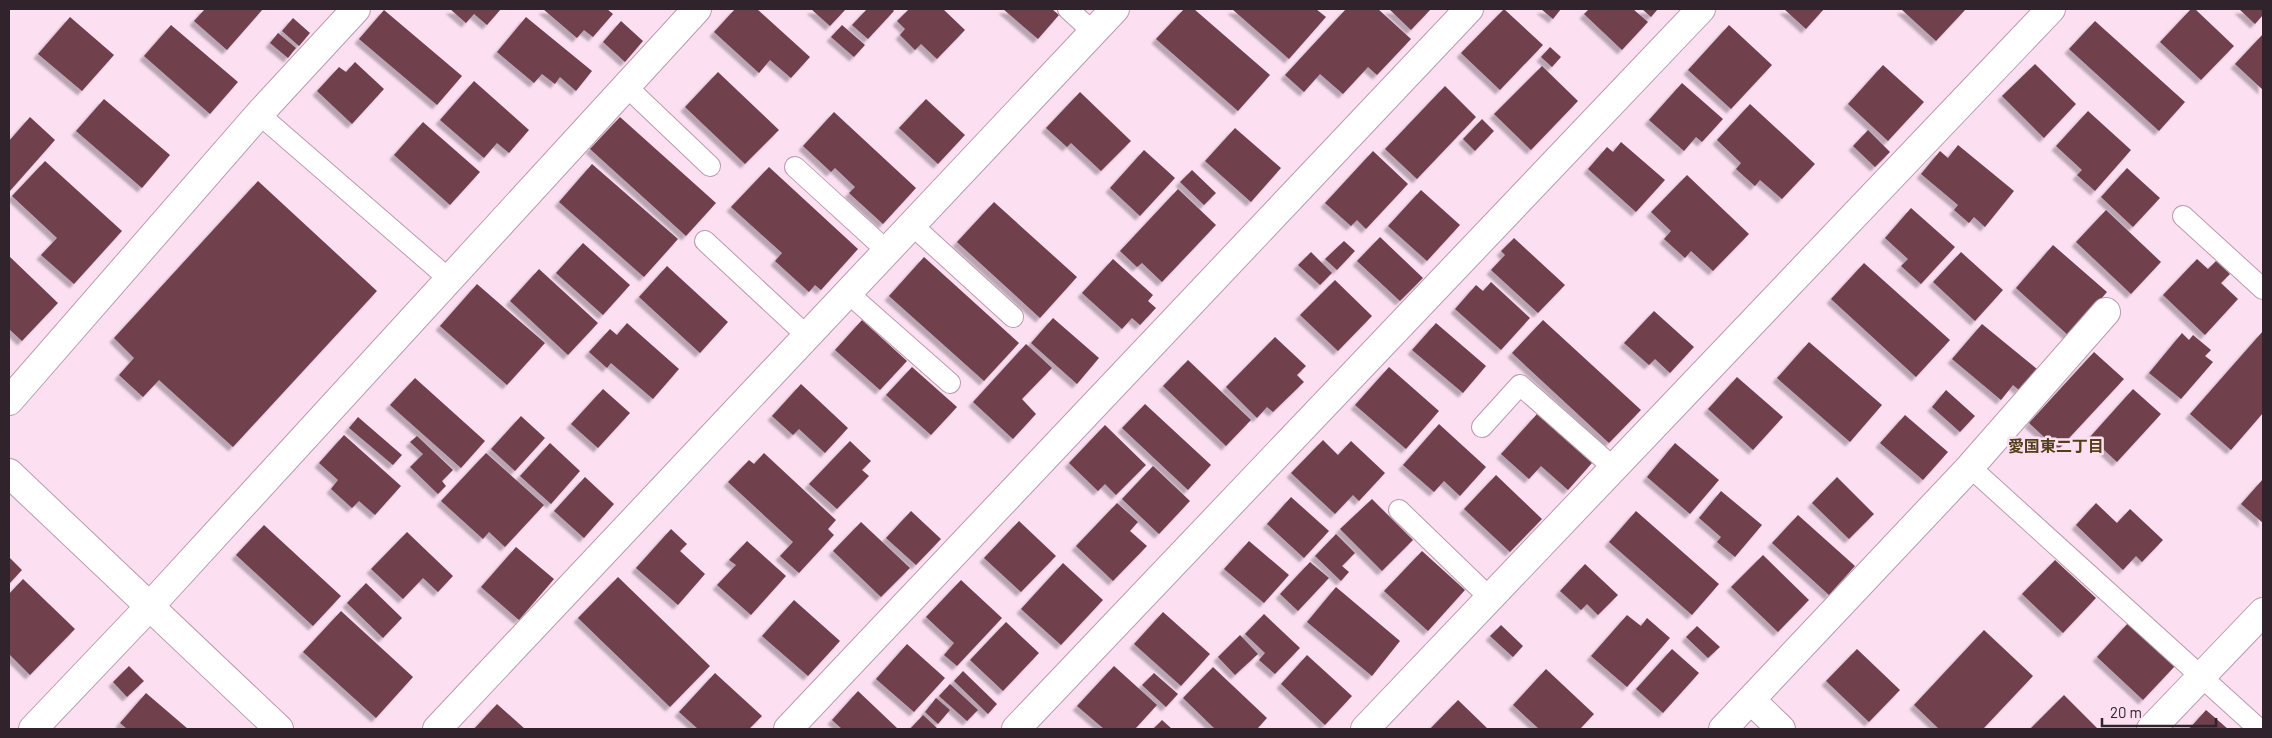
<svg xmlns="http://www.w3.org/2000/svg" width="2272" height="738" font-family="Barlow,'Noto Sans JP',sans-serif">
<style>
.building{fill:#6f3f4e;filter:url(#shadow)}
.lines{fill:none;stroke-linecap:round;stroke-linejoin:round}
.service-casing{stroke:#bb99af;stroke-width:22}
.minor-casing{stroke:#bb99af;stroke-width:30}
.service{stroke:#fff;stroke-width:20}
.minor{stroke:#fff;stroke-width:28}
.labels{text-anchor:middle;stroke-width:5;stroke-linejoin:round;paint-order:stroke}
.neighbourhood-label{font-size:16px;font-weight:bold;fill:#503f18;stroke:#fce0f2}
</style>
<defs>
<filter id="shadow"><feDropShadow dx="-4.5" dy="4.5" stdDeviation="1" flood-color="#0004"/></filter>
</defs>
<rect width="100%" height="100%" fill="#fce0f2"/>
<path class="building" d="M201 9H263L227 50 194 21 204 10Z
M450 9H501L487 25 474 14 466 23Z
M543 9H607L613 14 593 37 584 30 577 38Z
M735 9H757L810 57 791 78 770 60 759 73 714 32Z
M811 9H846L830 26Z
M867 9H892L894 11 868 39 852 25Z
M909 9H943L965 30 937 59 921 44 915 50 900 35 905 29 897 21Z
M1003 9H1052L1059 15 1038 39Z
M1184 9H1194L1270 75 1238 111 1156 39Z
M1232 9H1316L1326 17 1289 59Z
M1346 9H1378L1411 39 1377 75 1368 67 1343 94 1320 74 1304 92 1285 75Z
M1389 9H1431L1411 30Z
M1504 9 1543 45 1500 90 1461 53Z
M1541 9H1561L1553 19Z
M1589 9H1633L1648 22 1622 50 1584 14Z
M1642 9H1658L1651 17Z
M1784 9H1824L1806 29Z
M1901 9H1966L1936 41Z
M2191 9H2195L2234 46 2201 80 2160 42Z
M2239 9H2263V15L2255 24Z
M384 10 462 76 437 105 359 39Z
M70 17 114 55 82 91 38 54Z
M526 17 592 71 576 91 560 77 555 84 542 74 534 83 497 52Z
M293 18 310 33 299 46 282 31Z
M621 21 643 41 625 62 603 42Z
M2095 21 2185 102 2159 131 2069 49Z
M171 25 238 82 210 114 144 56Z
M842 25 865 45 854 57 831 37Z
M1729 25 1772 65 1731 109 1688 70Z
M278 33 296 48 288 58 270 43Z
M2263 34V90L2235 64Z
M1550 47 1561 57 1552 67 1541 57Z
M355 62 384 89 352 124 317 91 339 67 346 72Z
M2035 64 2076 104 2044 138 2002 96Z
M1883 65 1924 102 1888 141 1848 104Z
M1542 66 1578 101 1531 150 1494 114Z
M718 72 779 130 745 164 685 107Z
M474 81 529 130 509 153 497 143 484 158 440 120Z
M1682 83 1723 119 1702 142 1696 137 1684 151 1649 120Z
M1445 86 1476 117 1417 179 1385 149Z
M1080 92 1131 141 1101 171 1071 143 1067 147 1046 128Z
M104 99 170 155 142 188 76 131Z
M926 99 965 135 938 164 899 128Z
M1750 104 1815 164 1782 199 1760 180 1755 186 1736 169 1741 163 1717 140Z
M2088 111 2131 150 2095 191 2077 175 2082 170 2056 146Z
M834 112 916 188 883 224 849 193 855 187 835 168 831 172 803 146Z
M30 117 55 140 9 192V141Z
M620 117 716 203 686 236 590 149Z
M1482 119 1494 131 1475 151 1463 139Z
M423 122 480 172 450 205 394 155Z
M1235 128 1281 168 1251 202 1205 161Z
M1868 130 1890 152 1875 167 1853 146Z
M1621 142 1665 180 1636 212 1588 169 1607 147 1613 152Z
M1958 145 2014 191 1985 227 1974 217 1969 223 1954 210 1958 205 1921 174 1940 151 1948 158Z
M1144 150 1175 178 1140 216 1110 188Z
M1373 151 1408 184 1366 229 1357 220 1351 226 1325 203Z
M45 161 122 231 74 284 41 255 57 238 12 196Z
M592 164 678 239 644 277 559 202Z
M769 167 858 249 821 290 815 285 809 292 775 261 782 253 731 207Z
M2127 168 2160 198 2133 227 2101 197Z
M1192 170 1216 193 1204 205 1180 182Z
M1687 175 1749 234 1713 271 1691 251 1685 258 1664 239 1671 231 1651 212Z
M258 181 377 291 233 447 159 380 143 397 119 375 134 358 114 338Z
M1178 189 1216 225 1162 282 1142 263 1137 267 1120 251Z
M1421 190 1460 225 1427 261 1388 226Z
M994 202 1077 277 1040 318 957 242Z
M1911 208 1955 247 1921 284 1901 266 1908 259 1885 238Z
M2106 210 2161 262 2131 294 2076 242Z
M1380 237 1423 278 1400 301 1357 261Z
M1514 238 1565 285 1538 313 1491 270 1505 255 1501 251Z
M1344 241 1355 251 1337 270 1325 259Z
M583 243 630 285 603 315 556 273Z
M2053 245 2107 292 2069 336 2016 288Z
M1311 252 1332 273 1320 285 1298 265Z
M1961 252 2003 290 1975 321 1933 282Z
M9 256 58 303 22 341 9 329Z
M924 257 1019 343 984 381 889 296Z
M1113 259 1153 295 1148 301 1156 308 1140 325 1132 318 1122 329 1082 293Z
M2197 259 2208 269 2216 261 2230 274 2221 283 2238 299 2205 335 2163 295Z
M1864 263 1950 340 1916 377 1831 299Z
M667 266 728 322 700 353 639 297Z
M539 269 598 323 568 355 510 301Z
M1335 280 1372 316 1338 351 1300 315Z
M1491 282 1530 318 1501 350 1455 309 1476 285 1483 291Z
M477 284 545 343 507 385 440 326Z
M1654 311 1694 347 1670 373 1655 359 1649 365 1624 343Z
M1053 318 1099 358 1077 384 1031 343Z
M862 320 907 361 880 390 835 350Z
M1543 320 1641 410 1609 443 1512 353Z
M627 323 679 369 653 399 611 363 607 368 589 352 610 329 617 335Z
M1436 323 1486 366 1463 393 1412 350Z
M1982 324 2037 369 2019 390 2013 385 2001 400 1952 359Z
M2263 331V413L2231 450 2190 414Z
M2182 333 2189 340 2193 335 2211 350 2205 356 2213 362 2181 399 2149 373Z
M1275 337 1306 366 1297 375 1304 382 1273 412 1267 407 1257 418 1226 387Z
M1809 342 1882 405 1850 442 1777 378Z
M1026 344 1052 368 1022 399 1036 414 1013 439 973 402Z
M2094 352 2124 379 2058 450 2029 423Z
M1188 360 1251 420 1226 446 1163 386Z
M912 367 957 407 931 435 886 395Z
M1389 367 1439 411 1406 449 1355 405Z
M1737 377 1783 417 1753 450 1708 409Z
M415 378 485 441 461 468 390 405Z
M801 384 848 428 825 453 799 429 793 435 772 416Z
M603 389 630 413 598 448 571 424Z
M2133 389 2161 414 2117 462 2090 437Z
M1946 390 1975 416 1960 432 1932 407Z
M1145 404 1211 465 1188 490 1122 428Z
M1537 414 1592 463 1568 490 1541 466 1529 479 1501 454Z
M1905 415 1948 452 1923 480 1880 443Z
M521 416 545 438 515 471 491 449Z
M358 417 402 455 393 465 349 428Z
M1439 424 1486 467 1460 496 1444 481 1434 492 1403 465Z
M1105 425 1146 465 1116 495 1105 484 1098 491 1069 463Z
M344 435 401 486 375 515 359 501 352 508 331 489 338 480 319 463Z
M417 436 453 470 442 481 446 486 438 494 410 467 423 454 410 442Z
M1323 440 1338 455 1351 441 1385 473 1359 501 1353 495 1335 514 1291 473Z
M850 441 871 461 862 470 869 476 837 509 809 484Z
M550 443 580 471 551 504 520 476Z
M1675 443 1719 480 1690 514 1647 477Z
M486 453 544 505 505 547 489 532 483 539 441 501Z
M764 453 836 520 828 529 834 535 799 573 780 556 793 542 728 482 749 460 754 464Z
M1153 466 1190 501 1159 534 1122 499Z
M1496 475 1542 519 1510 552 1464 509Z
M585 477 614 504 584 538 554 511Z
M1837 477 1874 514 1849 539 1812 503Z
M2263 479V523L2241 504Z
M1721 491 1762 525 1735 557 1717 542 1721 537 1699 518Z
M1291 497 1329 531 1304 558 1267 524Z
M1372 499 1413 540 1382 571 1340 529Z
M1117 503 1138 522 1130 531 1147 546 1113 581 1076 546Z
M2096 503 2117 523 2130 509 2163 540 2142 562 2136 556 2123 570 2076 525Z
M911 511 941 539 916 565 886 538Z
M1636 511 1719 584 1692 615 1609 542Z
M1798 515 1855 566 1829 595 1772 543Z
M1019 521 1056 556 1021 592 984 558Z
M861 522 910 568 881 597 833 551Z
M264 525 341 596 313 626 236 555Z
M671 529 687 544 680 551 705 574 678 605 636 568Z
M407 532 453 576 438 592 423 578 403 599 371 569Z
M1336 534 1355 553 1342 566 1349 572 1341 581 1315 556Z
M747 541 786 576 751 615 717 585 736 565 729 560Z
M1249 541 1289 575 1264 603 1224 569Z
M516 547 554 579 519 620 481 587Z
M1422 551 1465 590 1428 631 1384 591Z
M1763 555 1809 600 1778 632 1731 587Z
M9 557 22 570 9 584Z
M2055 560 2096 598 2063 633 2022 594Z
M1310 562 1329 578 1298 611 1280 594Z
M1063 563 1103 600 1061 645 1021 609Z
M1585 564 1618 595 1598 615 1587 604 1581 610 1560 591Z
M618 577 710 666 670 707 578 618Z
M23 579 75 629 30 675 9 654V594Z
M961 580 1002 618 957 666 944 655 954 643 926 617Z
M366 583 402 618 383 638 347 603Z
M1336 587 1400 641 1372 676 1307 622Z
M794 600 840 641 808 676 762 636Z
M341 611 413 677 376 718 303 652Z
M1163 612 1210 654 1181 686 1134 644Z
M1264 614 1300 648 1275 674 1259 660 1265 653 1245 634Z
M1627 615 1641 626 1647 618 1670 638 1627 687 1591 656Z
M1006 622 1039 653 1003 691 970 660Z
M2128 623 2175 666 2143 700 2097 657Z
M1501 625 1523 646 1513 657 1490 636Z
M1697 626 1720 647 1708 658 1686 637Z
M1984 630 2033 676 1983 729H1939L1914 705Z
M1240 635 1258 654 1235 675 1218 657Z
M907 644 945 678 914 712 876 679Z
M1672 649 1699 673 1663 713 1636 689Z
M1857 649 1900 690 1869 722 1826 681Z
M1307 655 1352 696 1325 725 1281 684Z
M129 666 144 681 127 697 113 682Z
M1114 666 1157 705 1135 729H1104L1077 706Z
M1213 667 1267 718 1257 729H1215L1183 698Z
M1546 669 1594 714 1580 729H1539L1513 705Z
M963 671 997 704 988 714 954 681Z
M715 673 762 716 749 729H698L679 712Z
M1154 673 1178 694 1166 707 1142 685Z
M950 684 978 710 967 721 939 696Z
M858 691 897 728 896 729H842L832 720Z
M146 693 188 729H127L120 723Z
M2064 695 2098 729H2030Z
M936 698 950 710 938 724 925 712Z
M1458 700 1488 729H1430Z
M497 704 525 729H474Z
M2206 710 2228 729H2189Z
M923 715 938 729H910Z
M1162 720 1172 729H1153Z"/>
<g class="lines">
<g class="service-casing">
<path id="service" d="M1068 9 1093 32
M626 86 710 166
M259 114 449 279
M795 167 887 251
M2183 216 2263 289
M912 225 1013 317
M705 241 807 336
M848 293 950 383
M1482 427 1520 385 1614 468
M1970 467 2259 729
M1399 510 1490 598"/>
</g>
<g class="minor-casing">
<path id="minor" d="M9 401 259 114 356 9
M9 473 279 729
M1751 700 1781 729
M33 729 150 606 697 9
M437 729 1115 9
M788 729 1469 9
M1016 729 1701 9
M1365 729 2051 9
M1723 729 1970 467 2106 312
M2151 729 2263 612"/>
</g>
<use href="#service" class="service"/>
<use href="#minor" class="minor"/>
</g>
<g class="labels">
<g class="neighbourhood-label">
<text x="2056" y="452">愛国東二丁目</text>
</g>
</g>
<rect width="2272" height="738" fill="none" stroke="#30232b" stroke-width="20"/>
<path d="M2102 718v8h114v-8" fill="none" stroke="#30232b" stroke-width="2.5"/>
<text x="2110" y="718" font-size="15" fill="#30232b" stroke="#fce0f2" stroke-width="4" paint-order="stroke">20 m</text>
</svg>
